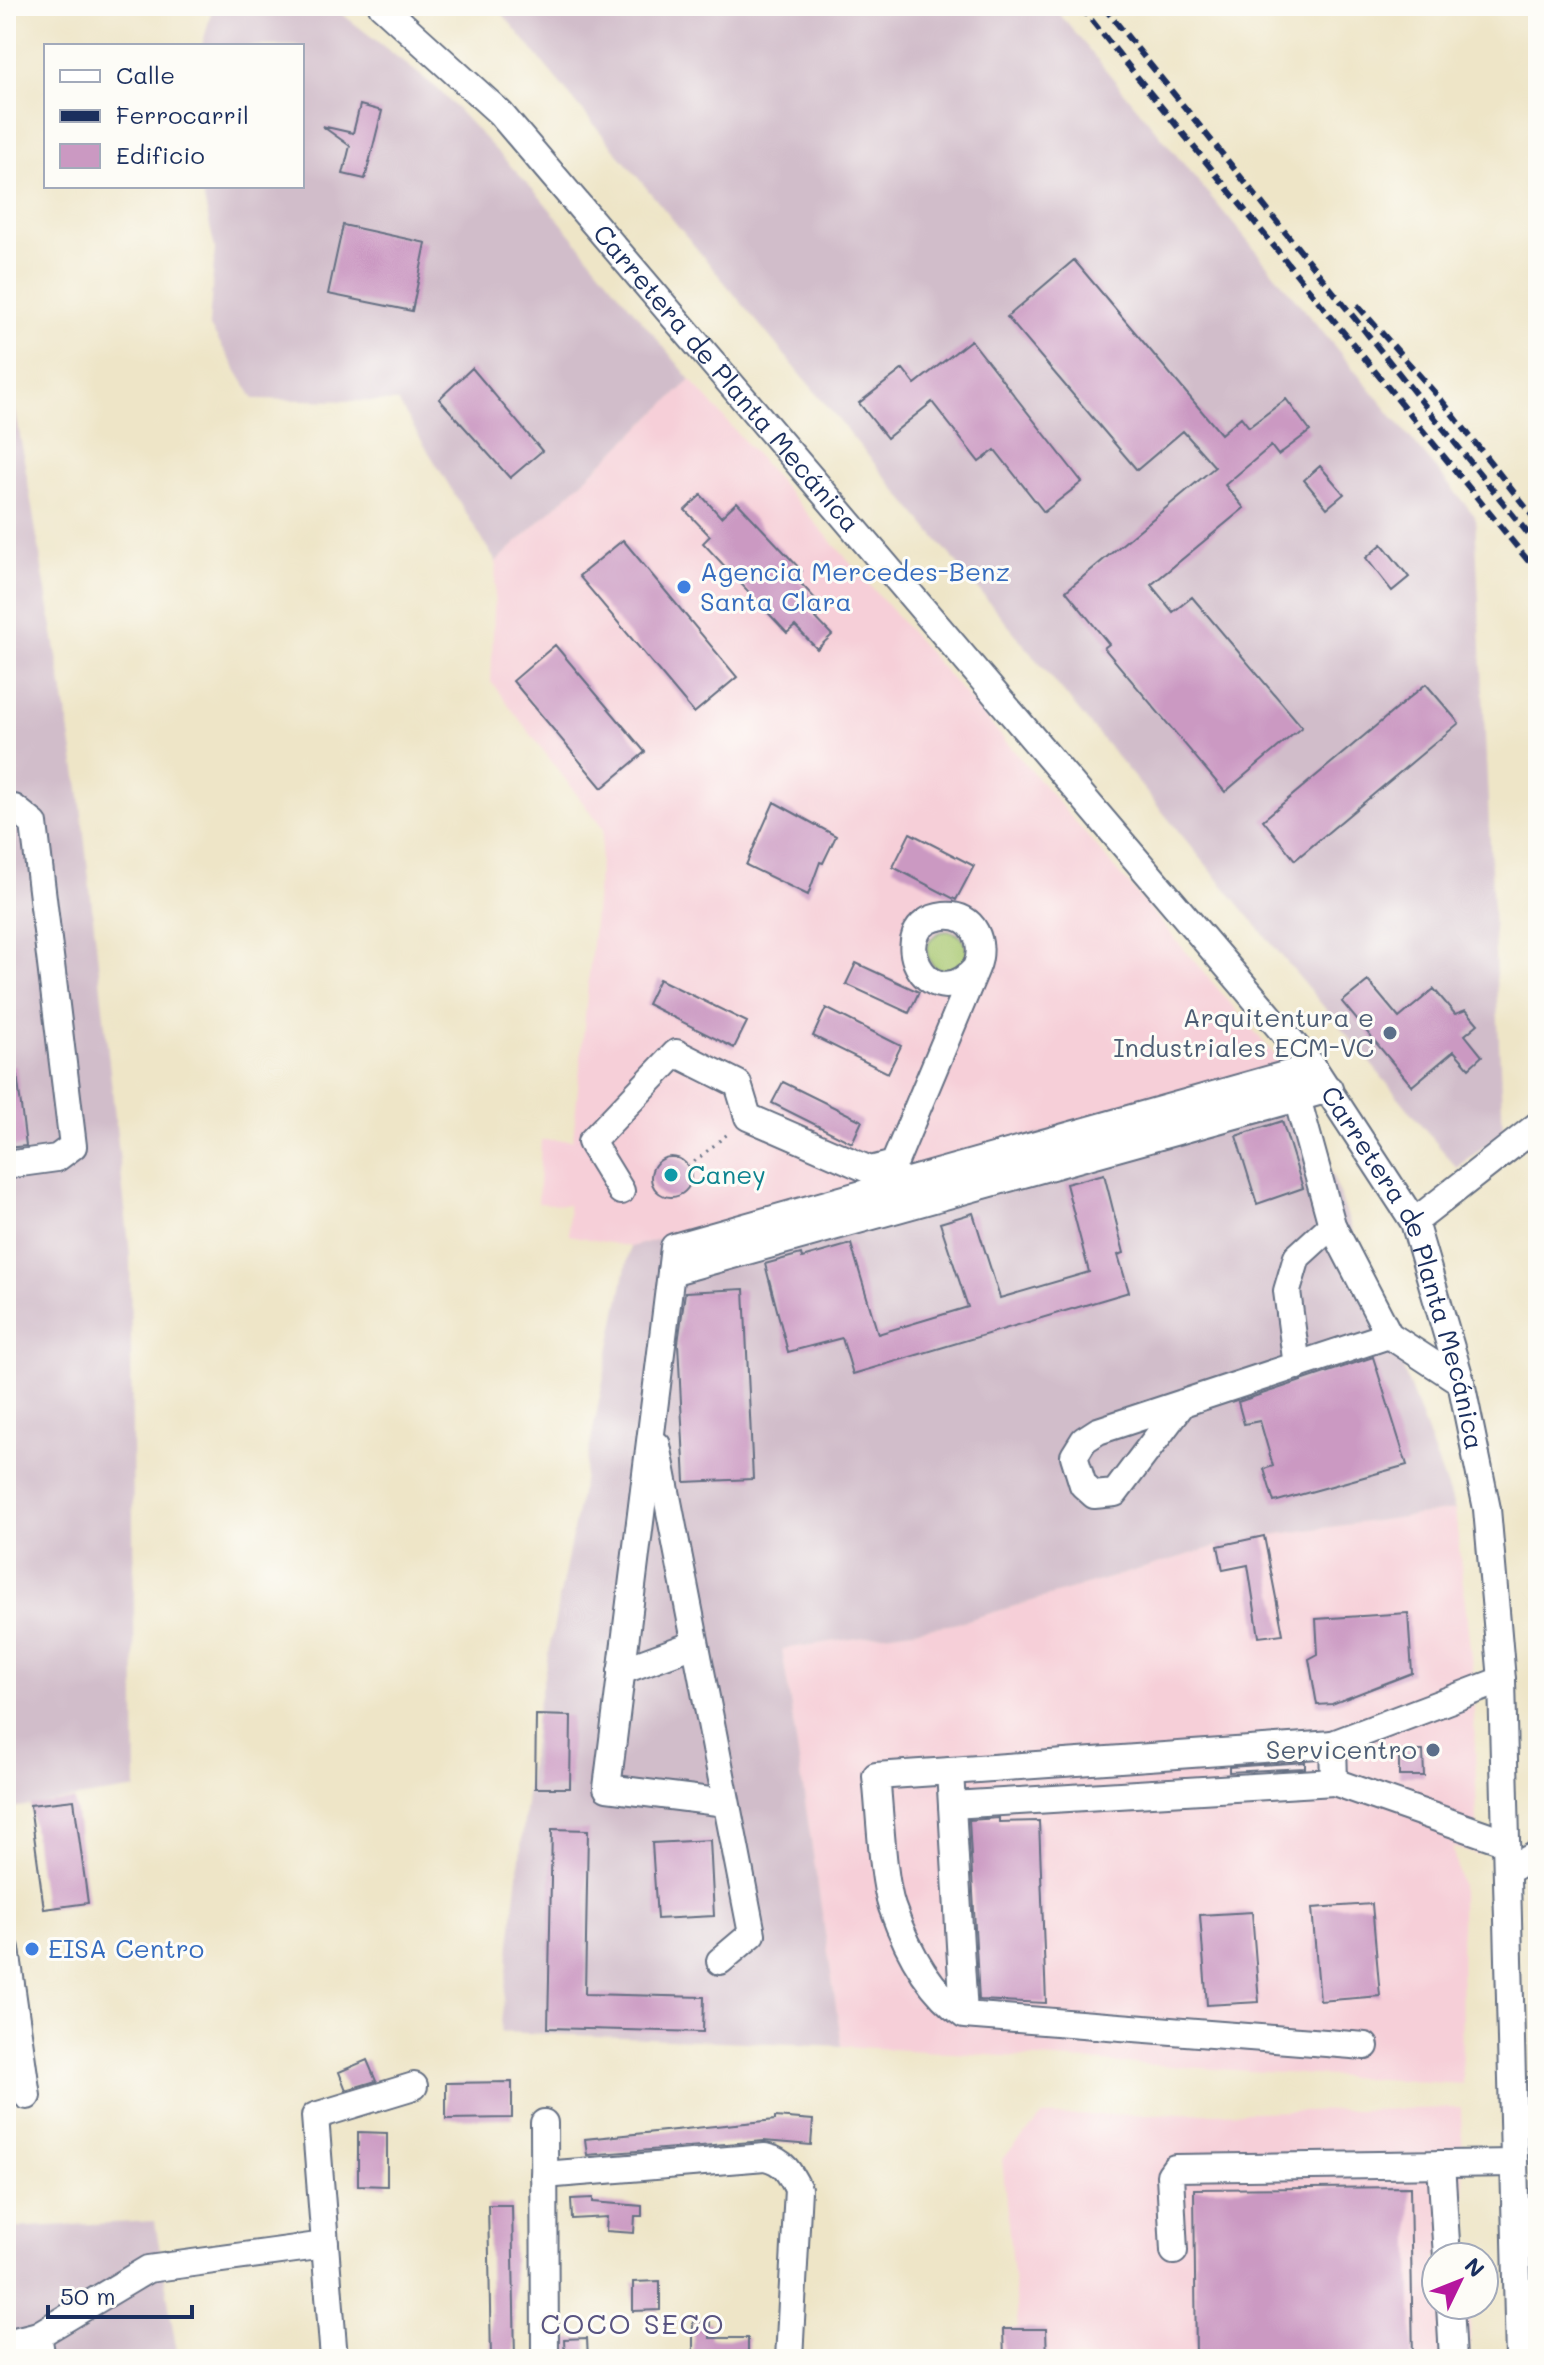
<svg xmlns="http://www.w3.org/2000/svg" width="1544" height="2365" font-family="Mali,sans-serif">
<style>
.built{fill:#f6cfd8}
.industrial{fill:#d1bdca}
.green{fill:#a7c76f;stroke:#617b66;stroke-width:2}
.building{fill:#cb99c2}
.lines{fill:none;stroke-linecap:round;stroke-linejoin:round}
.minor-casing{stroke:#656f83;stroke-width:30}
.path{stroke:#656f83;stroke-width:3;stroke-dasharray:2 6;stroke-linecap:butt}
.minor{stroke:#fff;stroke-width:26}
.rail{stroke:#1b2f5e;stroke-width:6;stroke-dasharray:12 6;stroke-linecap:butt}
.shop-dot{fill:#3f7fe0;stroke:#fdfcf7;stroke-width:3}
.service-dot{fill:#5c6f8a;stroke:#fdfcf7;stroke-width:3}
.culture-dot{fill:#0f9aa8;stroke:#fdfcf7;stroke-width:3}
.labels{text-anchor:middle;stroke-width:6;stroke-linejoin:round;paint-order:stroke}
.street-label{font-size:26px;fill:#1b2f5e;stroke:#fdfcf7}
.shop-label{font-size:26px;fill:#366cbe;stroke:#fdfcf7;text-anchor:start}
.service-label{font-size:26px;fill:#4e5e75;stroke:#fdfcf7;text-anchor:end}
.culture-label{font-size:26px;fill:#0d838f;stroke:#fdfcf7;text-anchor:start}
.neighbourhood-label{font-size:28px;letter-spacing:2px;fill:#595481;stroke:#fdfcf7}
</style>
<rect width="100%" height="100%" fill="#fdfcf7"/>
<filter id="ink" filterUnits="userSpaceOnUse"><feTurbulence type="fractalNoise" baseFrequency=".0125" numOctaves="2"/><feDisplacementMap in="SourceGraphic" scale="16" xChannelSelector="R" yChannelSelector="G"/><feConvolveMatrix kernelMatrix="1 2 1 2 8 2 1 2 1" color-interpolation-filters="sRGB"/></filter>
<filter id="wash" filterUnits="userSpaceOnUse"><feTurbulence type="fractalNoise" baseFrequency=".006" numOctaves="4" result="noise"/><feDisplacementMap in="SourceGraphic" scale="32" xChannelSelector="R" yChannelSelector="G"/><feGaussianBlur stdDeviation="1.8" result="paint"/><feColorMatrix in="noise" values="0 0 0 0 0 0 0 0 0 0 0 0 0 0 0 0 0 1.4 0 .05"/><feComposite in="paint" operator="in"/></filter>
<g filter="url(#wash)">
<rect width="100%" height="100%" fill="#eee5c7"/>
<path class="built" d="M691 380 1029 768 1284 1066 630 1247 569 1235 568 1205 538 1203 541 1140H573L603 829 491 682 496 562Z
M1455 1510 1473 1675 1478 1855 1452 1846 1461 1885 1462 2084 842 2046 782 1649 954 1624 1218 1546 1264 1536Z
M1461 2108 1467 2257H1436V2305H1469L1471 2359H996L1003 2329 1018 2328 1002 2159 1043 2116Z"/>
<path class="industrial" d="M213 6H332L438 89 539 196 691 380 496 562 398 402 254 399 209 325 215 249 201 186H302V46H202Z
M496 6H1053L1475 516 1503 1131 1457 1168Z
M6 352 79 788 130 1254 136 1789 6 1809Z
M1284 1066 1308 1109 1455 1510 1264 1536 1218 1546 954 1624 782 1649 842 2046 500 2032 536 1715 630 1247Z
M155 2221 178 2359H6V2228Z"/>
<path class="green" d="M927 951a20 20 0 1 1 40 0a20 20 0 1 1-40 0Z"/>
<g id="blocks">
<path class="building" d="M360 105 382 111 365 179 343 174 350 146 322 126 353 133Z
M343 225 426 243 412 311 328 294Z
M1074 260 1221 434 1241 417 1249 427 1286 399 1310 431 1278 455 1271 446 1225 485 1244 508 1151 585 1173 612 1192 597 1302 727 1225 792 1104 648 1109 644 1066 591 1215 467 1183 431 1137 470 1007 317Z
M971 340 1082 482 1044 512 995 450 979 462 932 402 887 438 859 403 903 369 915 384Z
M472 368 542 451 510 478 439 399Z
M1320 466 1344 494 1327 508 1304 480Z
M701 495 721 517 737 502 802 571 795 577 819 603 810 612 832 635 817 649 795 626 787 633 703 543 710 536 685 510Z
M623 540 737 677 694 713 579 576Z
M1382 544 1409 577 1392 591 1366 558Z
M555 645 645 752 602 788 513 681Z
M1426 684 1459 723 1295 860 1263 820Z
M774 802 836 836 823 863 820 862 808 895 746 865Z
M910 833 974 866 956 900 893 867Z
M856 963 919 992 909 1013 846 984Z
M659 979 747 1022 734 1048 647 1004Z
M1368 981 1399 1018 1434 989 1455 1014 1466 1010 1478 1024 1465 1035 1482 1056 1469 1068 1454 1051 1412 1086 1342 1002Z
M826 1008 901 1046 888 1073 813 1036Z
M16 1066 26 1146 6 1148V1067Z
M783 1082 862 1121 852 1143 772 1103Z
M1282 1121 1303 1188 1257 1204 1236 1136Z
M651 1177a20 20 0 1 1 40 0a20 20 0 1 1-40 0Z
M1104 1174 1124 1253 1118 1255 1129 1292 853 1374 842 1338 788 1352 765 1264 801 1254 802 1258 851 1244 878 1334 968 1307 940 1223 973 1213 1000 1298 1089 1272 1066 1184Z
M744 1289 753 1479 685 1482 678 1343 685 1292Z
M1373 1357 1407 1465 1274 1502 1264 1469 1273 1466 1260 1421 1244 1424 1238 1402Z
M1264 1536 1283 1634 1259 1637 1248 1565 1223 1570 1218 1546Z
M1408 1613 1412 1673 1332 1704 1317 1705 1309 1659 1318 1654 1316 1619Z
M536 1715 571 1716 570 1788H535Z
M1399 1751H1423L1424 1776H1399Z
M1305 1762V1768L1229 1772V1767Z
M74 1800 88 1903 44 1909 30 1805Z
M999 1818V1822L1039 1821 1046 2003 979 2000 969 1820Z
M552 1829 588 1830 585 1994 704 1997 703 2032 548 2028Z
M710 1840 714 1916 657 1919 652 1843Z
M1372 1904 1380 1996 1320 2001 1312 1908Z
M1252 1912 1259 2002 1207 2005 1200 1915Z
M367 2060 376 2081 346 2090 339 2072Z
M512 2082V2118L446 2119V2083Z
M775 2117 813 2120 811 2145 764 2141 587 2155 585 2139 775 2120Z
M358 2132 387 2133V2186L358 2185Z
M1410 2187 1413 2359H1196L1194 2189Z
M593 2198V2202L642 2206V2216H635L634 2233 606 2231 607 2217 572 2219 571 2199Z
M488 2205H512L515 2359H491Z
M660 2281V2310L633 2311V2282Z
M693 2322H710V2338H748V2359H693Z
M1003 2329H1046L1047 2359H1004Z
M587 2338 588 2359H565L564 2339Z"/>
</g>
</g>
<g filter="url(#ink)">
<use href="#blocks" fill-opacity="0" stroke="#656f83" stroke-width="2"/>
<g class="lines">
<g class="minor-casing">
<g id="minor">
<path id="s1" d="M382 6 500 113 1313 1067 1414 1222 1461 1382 1487 1509 1502 1680 1519 2359"/>
<path d="M6 809 14 808 34 824 73 1146 57 1158 6 1165"/>
<path d="M1313 1067 674 1247 671 1272 1329 1089"/>
<path d="M1297 1098 1332 1225 1389 1335 1461 1382"/>
<path d="M621 1191 591 1142 676 1053 738 1084 748 1117 870 1170 894 1164 976 968C986 944 975 913 944 916 881 923 927 1024 976 968"/>
<path d="M1414 1222 1538 1125"/>
<path d="M671 1272 607 1788 726 1803"/>
<path d="M1297 1366 1287 1291 1297 1257 1332 1225"/>
<path d="M1183 1403 1115 1493 1094 1495 1083 1485 1074 1456 1084 1440 1098 1431 1389 1335"/>
<path d="M657 1445 752 1934 720 1961"/>
<path d="M621 1671 695 1644"/>
<path d="M1502 1680 1333 1744 1334 1782 1506 1842"/>
<path d="M950 1771 1333 1744"/>
<path d="M952 1805 1334 1782"/>
<path d="M1507 1871 1538 1854"/>
<path d="M6 1949 27 2096"/>
<path d="M964 2015 950 1771 876 1776C880 1811 882 1877 892 1907 906 1947 929 1991 964 2015L1365 2046"/>
<path d="M544 2123 545 2359"/>
<path d="M1441 2164 1447 2257"/>
<path d="M544 2175 765 2157C784 2161 790 2173 798 2189L789 2359"/>
<path d="M1174 2251 1170 2175 1175 2168 1514 2163"/>
<path d="M1450 2305 1453 2359"/>
<path d="M38 2335 42 2359"/>
<path d="M6 2343 38 2335 148 2269 325 2245"/>
<path d="M334 2359 315 2116 414 2086"/>
</g>
</g>
<path class="path" d="M688 1167 730 1132"/>
<use href="#minor" class="minor"/>
<path class="rail" d="M1080 6 1538 573
M1103 6 1538 546
M1357 305 1443 402 1538 523"/>
</g>
</g>
<g class="shop-dot">
<circle cx="684" cy="587" r="8"/>
<circle cx="32" cy="1949" r="8"/>
</g>
<g class="service-dot">
<circle cx="1390" cy="1033" r="8"/>
<circle cx="1433" cy="1750" r="8"/>
</g>
<circle class="culture-dot" cx="671" cy="1175" r="8"/>
<g class="labels">
<g class="street-label">
<text dy="9" stroke="none"><textPath href="#s1" startOffset="508">Carretera de Planta Mecánica</textPath></text>
<text dy="9" stroke="none"><textPath href="#s1" startOffset="1636">Carretera de Planta Mecánica</textPath></text>
</g>
<g class="shop-label">
<text x="700" y="581">Agencia Mercedes-Benz<tspan x="700" dy="30">Santa Clara</tspan></text>
<text x="48" y="1958">EISA Centro</text>
</g>
<g class="service-label">
<text x="1374" y="1027">Arquitentura e<tspan x="1374" dy="30">Industriales ECM-VC</tspan></text>
<text x="1417" y="1759">Servicentro</text>
</g>
<g class="culture-label">
<text x="687" y="1184">Caney</text>
</g>
<g class="neighbourhood-label">
<text x="633" y="2334">COCO SECO</text>
</g>
</g>
<rect width="1544" height="2365" fill="none" stroke="#fdfcf7" stroke-width="32"/>
<rect x="44" y="44" width="260" height="144" fill="#fdfcf7" stroke="#a3aaba" stroke-width="2"/>
<rect x="60" y="70" width="40" height="12" fill="#ffffff" stroke="#a3aaba" stroke-width="2"/>
<text x="116" y="84" font-size="24" fill="#1b2f5e">Calle</text>
<rect x="60" y="110" width="40" height="12" fill="#1b2f5e" stroke="#a3aaba" stroke-width="2"/>
<text x="116" y="124" font-size="24" fill="#1b2f5e">Ferrocarril</text>
<rect x="60" y="144" width="40" height="24" fill="#cb99c2" stroke="#a3aaba" stroke-width="2"/>
<text x="116" y="164" font-size="24" fill="#1b2f5e">Edificio</text>
<g transform="translate(1460 2281) rotate(47)"><circle r="38" fill="#fdfcf7" stroke="#a3aaba" stroke-width="2"/>
<path d="M0-6L14 30L0 20L-14 30Z" fill="#b5179e"/>
<text y="-12" font-size="22" font-weight="bold" text-anchor="middle" fill="#1b2f5e">N</text>
</g>
<path d="M48 2305v12h144v-12" fill="none" stroke="#1b2f5e" stroke-width="4"/>
<text x="60" y="2305" font-size="24" fill="#1b2f5e" stroke="#fdfcf7" stroke-width="6" paint-order="stroke">50 m</text>
</svg>
